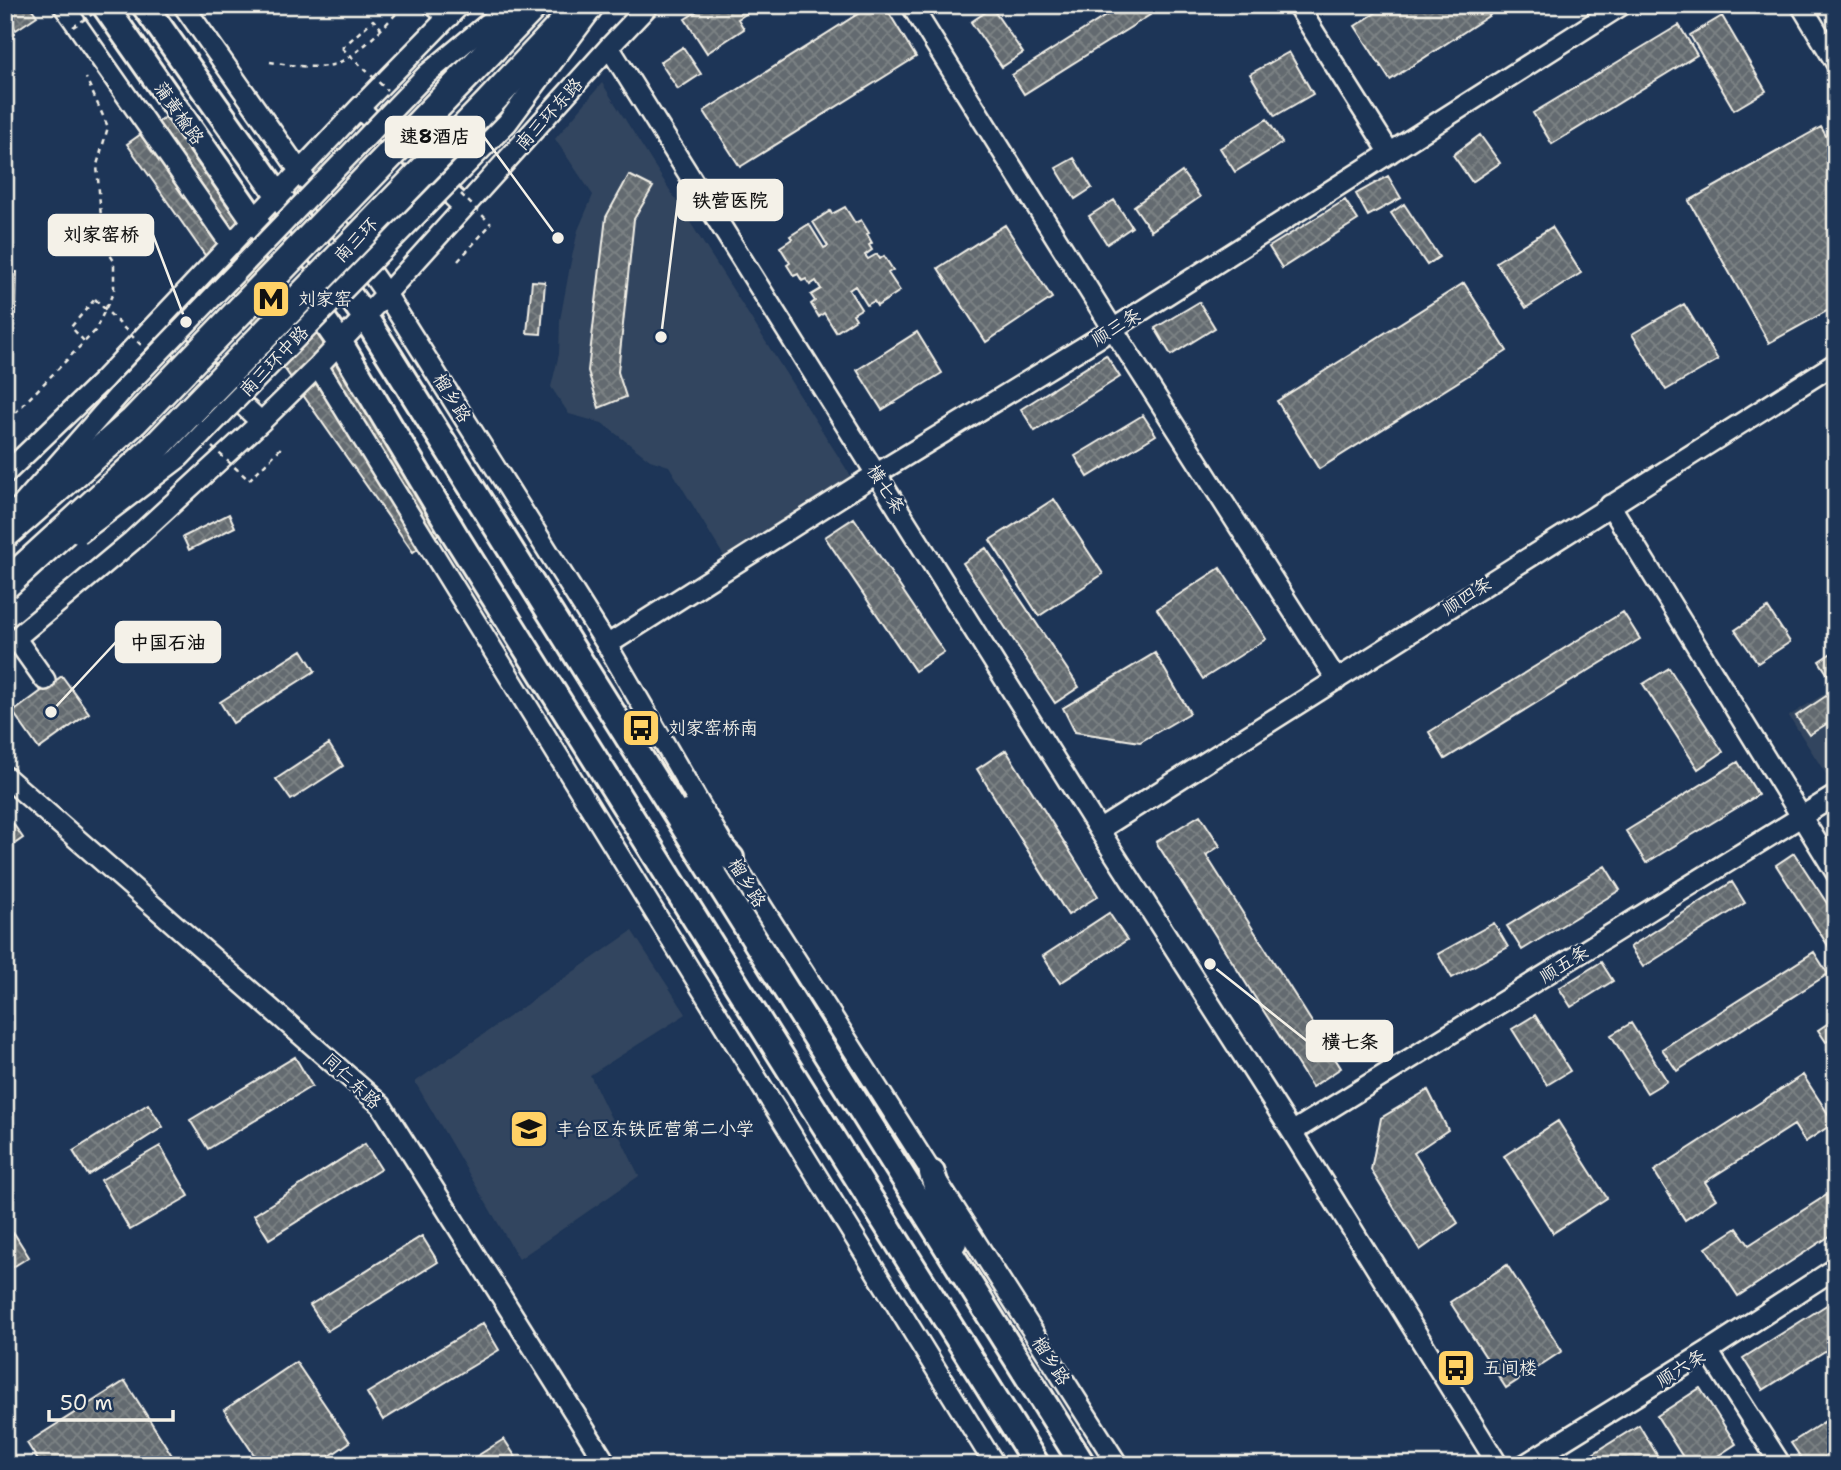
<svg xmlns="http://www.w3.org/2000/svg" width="1841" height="1470" font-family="'Shantell Sans','LXGW WenKai TC',sans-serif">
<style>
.built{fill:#32455e}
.building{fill:url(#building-cross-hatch);stroke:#f4f1e8;stroke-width:2}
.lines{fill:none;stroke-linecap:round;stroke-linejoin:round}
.minor-casing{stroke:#f4f1e8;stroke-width:24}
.major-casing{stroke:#f4f1e8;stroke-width:30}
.path{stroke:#f4f1e8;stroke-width:2.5;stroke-dasharray:5 5;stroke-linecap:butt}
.minor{stroke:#1d3557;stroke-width:19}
.major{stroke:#1d3557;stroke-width:24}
.minor-bridge-casing{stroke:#f4f1e8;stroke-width:24;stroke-linecap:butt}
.highway-bridge-casing{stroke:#f4f1e8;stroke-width:33;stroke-linecap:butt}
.path-bridge{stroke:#f4f1e8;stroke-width:2.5;stroke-dasharray:5 5;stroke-linecap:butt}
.minor-bridge{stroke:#1d3557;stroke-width:19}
.highway-bridge{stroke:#1d3557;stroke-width:28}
.labels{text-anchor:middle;stroke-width:5;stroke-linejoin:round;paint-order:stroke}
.street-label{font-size:18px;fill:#f4f1e8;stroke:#1d3557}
.poi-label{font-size:18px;fill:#f4f1e8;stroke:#1d3557;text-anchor:start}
.leader{fill:none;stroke:#f4f1e8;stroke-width:2.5}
.callout-dot{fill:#f4f1e8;stroke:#1d3557;stroke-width:2.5}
.callout{fill:#f4f1e8;stroke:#f4f1e8;stroke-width:2.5}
.callout-label{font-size:19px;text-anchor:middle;font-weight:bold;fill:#111}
</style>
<defs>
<pattern id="building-cross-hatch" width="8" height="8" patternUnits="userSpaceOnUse" patternTransform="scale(1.75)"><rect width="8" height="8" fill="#646b70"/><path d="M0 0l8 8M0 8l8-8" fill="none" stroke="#7b8184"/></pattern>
</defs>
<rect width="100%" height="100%" fill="#1d3557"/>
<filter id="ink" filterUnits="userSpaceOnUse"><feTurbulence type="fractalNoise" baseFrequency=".0143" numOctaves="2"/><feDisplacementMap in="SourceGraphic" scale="14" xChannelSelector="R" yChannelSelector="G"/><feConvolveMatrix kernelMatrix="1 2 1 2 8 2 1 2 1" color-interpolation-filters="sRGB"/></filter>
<g filter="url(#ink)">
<path class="built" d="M602 83 852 478 725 558 669 466 650 460 602 423 569 414 551 387 559 354 560 320 570 266 578 230 593 195 555 139Z
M1832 689 1836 694V779L1831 782 1789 716Z
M632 931 686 1014 590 1075 639 1176 519 1259 415 1082Z"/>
<path class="building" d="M5 5H29L37 16 16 30 5 15Z
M707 5H760L738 19 744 29 707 53 685 19Z
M872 5H884L916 57 740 167 704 111Z
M1123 5H1144L1150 15 1024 94 1012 75Z
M1388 5H1483L1490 15 1390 80 1355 26Z
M992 8 1023 53 1002 67 971 22Z
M1722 16 1766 91 1734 110 1690 35Z
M1679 25 1697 55 1552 144 1533 113Z
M683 47 701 74 678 89 660 62Z
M1289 52 1313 94 1275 116 1250 74Z
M175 110 462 518 413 552 127 144Z
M1267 119 1282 143 1235 172 1220 148Z
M1821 127 1836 153V306L1769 343 1689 201Z
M1480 135 1500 163 1472 182 1453 155Z
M1074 158 1092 188 1075 199 1056 168Z
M1182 172 1200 197 1151 231 1134 206Z
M629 175 653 187 634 219 618 372 626 397 599 408 588 371 606 217Z
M1388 176 1401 198 1368 216 1356 194Z
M1114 200 1132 227 1107 244 1089 216Z
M1345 200 1358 220 1282 268 1269 247Z
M1404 204 1439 257 1427 265 1391 213Z
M845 207 855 223 861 220 869 233 867 234 872 243 869 245 872 250 865 255 868 259 877 254 880 259 884 256 893 270 888 273 900 291 877 306 874 301 867 305 855 286 849 290 861 309 853 314 856 319 836 332 824 313 819 317 811 304 815 301 811 295 821 289 816 281 810 285 806 279 802 281 798 274 794 276 787 265 790 263 780 247 792 239 790 236 809 224 824 248 828 246 813 222 830 211 832 214Z
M1005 225 1052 298 986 342 938 268Z
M1552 227 1581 273 1526 308 1496 262Z
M5 272H17L16 314H5Z
M532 281 545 282 541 334 527 333Z
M1464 283 1507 351 1319 469 1277 401Z
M1199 302 1215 328 1171 355 1155 328Z
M1684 304 1718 360 1666 390 1632 334Z
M917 332 942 373 882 410 857 370Z
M1106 355 1120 377 1035 431 1021 409Z
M1143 415 1156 435 1088 477 1075 456Z
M1054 499 1103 574 1039 616 990 540Z
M229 514 235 527 189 550 183 537Z
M854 518 944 652 915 671 825 537Z
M986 548 1079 687 1055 703 963 563Z
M1220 568 1266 639 1203 679 1157 609Z
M1768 608 1790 642 1758 663 1735 630Z
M1623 612 1640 639 1445 759 1429 732Z
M302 650 315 671 233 723 220 702Z
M1836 650V687L1819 661Z
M1155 653 1190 713 1140 742 1075 732 1063 708Z
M1669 668 1723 752 1698 769 1643 684Z
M62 676 89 713 39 749 13 712Z
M1829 694 1836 704V718L1809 735 1796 716Z
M329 744 343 766 291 800 276 779Z
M1006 750 1098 896 1068 915 977 769Z
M1738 762 1758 795 1646 863 1626 831Z
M5 812 23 838 6 850H5Z
M1200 815 1220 846 1206 855 1341 1068 1312 1087 1156 842Z
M1794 853 1836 917V958L1776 865Z
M1605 866 1620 890 1522 950 1507 926Z
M1732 882 1745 903 1643 967 1630 947Z
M1109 913 1127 940 1060 983 1043 956Z
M1494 923 1508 947 1452 978 1438 954Z
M1814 952 1828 974 1677 1071 1662 1049Z
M1601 962 1613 981 1571 1007 1559 988Z
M1535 1015 1570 1071 1547 1085 1512 1029Z
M1836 1018V1036L1826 1042 1818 1030Z
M1631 1023 1667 1081 1647 1093 1611 1035Z
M295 1057 312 1086 208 1149 190 1120Z
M1803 1075 1834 1123 1805 1142 1794 1125 1705 1182 1716 1199 1685 1220 1654 1171Z
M1428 1090 1448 1130 1414 1153 1458 1223 1420 1250 1371 1170 1381 1118Z
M148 1104 163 1127 88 1175 73 1151Z
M1558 1121 1607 1198 1553 1233 1504 1156Z
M365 1144 381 1169 269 1239 254 1215Z
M160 1146 189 1196 130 1230 101 1180Z
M1836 1164V1185L1826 1171Z
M1836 1189V1232L1738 1296 1706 1248 1737 1228 1749 1245Z
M14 1233 29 1257 5 1272V1239Z
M422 1236 438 1262 327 1331 310 1305Z
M1507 1265 1562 1351 1506 1388 1450 1302Z
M1836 1299V1344L1763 1390 1743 1358Z
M483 1323 499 1350 383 1420 367 1393Z
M296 1362 350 1442 317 1465H261L224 1410Z
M125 1381 178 1465H41L27 1443Z
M1700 1388 1736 1444 1704 1465H1688L1657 1416Z
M1836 1414V1450L1814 1465H1806L1791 1443Z
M1639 1425 1663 1465H1577L1580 1462Z
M504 1439 519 1462 515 1465H463Z"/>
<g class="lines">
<g class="minor-casing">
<path id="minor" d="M63 5 231 245
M183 5 386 294 607 645 731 858 1118 1465
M433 5 449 17
M911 5 1113 329 1337 680
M1297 5 1390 153
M1801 5 1836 63
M609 47 1099 830 1292 1132 1498 1465
M359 108 464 207
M162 329 261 422
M318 366 995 1465
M5 474 103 380 359 108 460 5
M1610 505 1836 873
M16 639 45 680
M607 645 876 474 1113 329 1622 5
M5 647 132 541 261 422 318 366 386 294 609 47 649 5
M5 776 381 1105 607 1465
M1099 830 1836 363
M1292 1132 1836 795
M1708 1351 1781 1465
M1524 1465 1708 1351 1836 1268"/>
</g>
<g class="major-casing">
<path id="major" d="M104 5 340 343 455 535 1037 1465
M144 5 365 317 1083 1465
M688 813 731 858
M932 1173 954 1242"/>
</g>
<path class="path" d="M342 48 373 20 381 28
M270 62C288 65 323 71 340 62 365 50 385 24 405 5
M458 261 491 224
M84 341 71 327 95 299
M15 413 95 331 114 291V261L103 244 97 165 108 127 86 78
M249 480 282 447"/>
<use href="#minor" class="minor"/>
<use href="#major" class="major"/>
<g class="minor-bridge-casing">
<path id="minor-bridge" d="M20 507 124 389 427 74 510 5
M79 534 179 458 507 123 595 5"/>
</g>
<g class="highway-bridge-casing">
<path id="highway-bridge" d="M5 534 134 421 534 5
M5 585 155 448 488 104 581 5"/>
</g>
<path class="path-bridge" d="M73 27 106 5
M342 48 387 90
M461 194 491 224
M95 299 142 346
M212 447 249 480"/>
<use href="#minor-bridge" class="minor-bridge"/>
<use href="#highway-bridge" class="highway-bridge"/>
</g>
</g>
<defs>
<g id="metro-square" transform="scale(2.0125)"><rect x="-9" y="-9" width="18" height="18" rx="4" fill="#ffd166" stroke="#1d3557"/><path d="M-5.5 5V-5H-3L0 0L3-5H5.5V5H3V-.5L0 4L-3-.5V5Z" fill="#111"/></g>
<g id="bus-square" transform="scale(2.0125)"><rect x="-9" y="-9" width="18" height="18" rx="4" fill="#ffd166" stroke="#1d3557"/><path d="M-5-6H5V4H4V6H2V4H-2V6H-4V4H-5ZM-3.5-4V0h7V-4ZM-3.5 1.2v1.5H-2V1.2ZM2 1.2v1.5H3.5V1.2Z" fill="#111"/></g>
<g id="school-square" transform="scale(2.0125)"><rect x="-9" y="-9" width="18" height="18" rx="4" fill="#ffd166" stroke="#1d3557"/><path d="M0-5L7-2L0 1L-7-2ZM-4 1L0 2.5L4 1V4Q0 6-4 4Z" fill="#111"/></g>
</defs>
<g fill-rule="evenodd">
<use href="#metro-square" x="271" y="299"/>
<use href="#bus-square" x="641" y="728"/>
<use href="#school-square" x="529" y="1129"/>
<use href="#bus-square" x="1456" y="1368"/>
</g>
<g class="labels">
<g class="street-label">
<text transform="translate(179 113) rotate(55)" y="6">蒲黄榆路</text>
<text transform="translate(549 114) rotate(-48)" y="6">南三环东路</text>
<text transform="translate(356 240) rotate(-46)" y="6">南三环</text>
<text transform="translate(1116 327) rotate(-32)" y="6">顺三条</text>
<text transform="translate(274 361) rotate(-46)" y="6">南三环中路</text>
<text transform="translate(452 398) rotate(58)" y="6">榴乡路</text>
<text transform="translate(886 489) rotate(58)" y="6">横七条</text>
<text transform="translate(1467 596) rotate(-33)" y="6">顺四条</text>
<text transform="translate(747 883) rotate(58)" y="6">榴乡路</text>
<text transform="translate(1564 964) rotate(-32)" y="6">顺五条</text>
<text transform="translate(352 1081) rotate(43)" y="6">同仁东路</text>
<text transform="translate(1051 1361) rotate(57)" y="6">榴乡路</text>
<text transform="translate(1681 1368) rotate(-32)" y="6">顺六条</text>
</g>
<g class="poi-label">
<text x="298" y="305">刘家窑</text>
<text x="668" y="734">刘家窑桥南</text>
<text x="556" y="1135">丰台区东铁匠营第二小学</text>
<text x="1483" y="1374">五间楼</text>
</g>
</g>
<path class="leader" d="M558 238L484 137M661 337L678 200M186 322L153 235M51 712L116 642M1210 964L1307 1041"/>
<g class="callout-dot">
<circle cx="558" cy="238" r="7"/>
<circle cx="661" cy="337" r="7"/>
<circle cx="186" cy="322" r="7"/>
<circle cx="51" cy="712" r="7"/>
<circle cx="1210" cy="964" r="7"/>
</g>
<g class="callout">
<rect x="386" y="117" width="98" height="40" rx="7"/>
<rect x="678" y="180" width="104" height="40" rx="7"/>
<rect x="49" y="215" width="104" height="40" rx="7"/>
<rect x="116" y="622" width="104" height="40" rx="7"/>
<rect x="1307" y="1021" width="85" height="40" rx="7"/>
</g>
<g class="callout-label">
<text x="435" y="143">速8酒店</text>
<text x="730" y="207">铁营医院</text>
<text x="101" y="241">刘家窑桥</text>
<text x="168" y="649">中国石油</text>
<text x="1350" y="1048">横七条</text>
</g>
<rect width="1841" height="1470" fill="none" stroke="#1d3557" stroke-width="28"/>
<rect x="14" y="14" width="1813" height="1442" fill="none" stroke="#f4f1e8" stroke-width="2.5" filter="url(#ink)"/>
<path d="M49 1410v10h124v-10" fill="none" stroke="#f4f1e8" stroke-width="3.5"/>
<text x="60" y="1410" font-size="21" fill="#f4f1e8" stroke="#1d3557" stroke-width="5" paint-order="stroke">50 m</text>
</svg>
